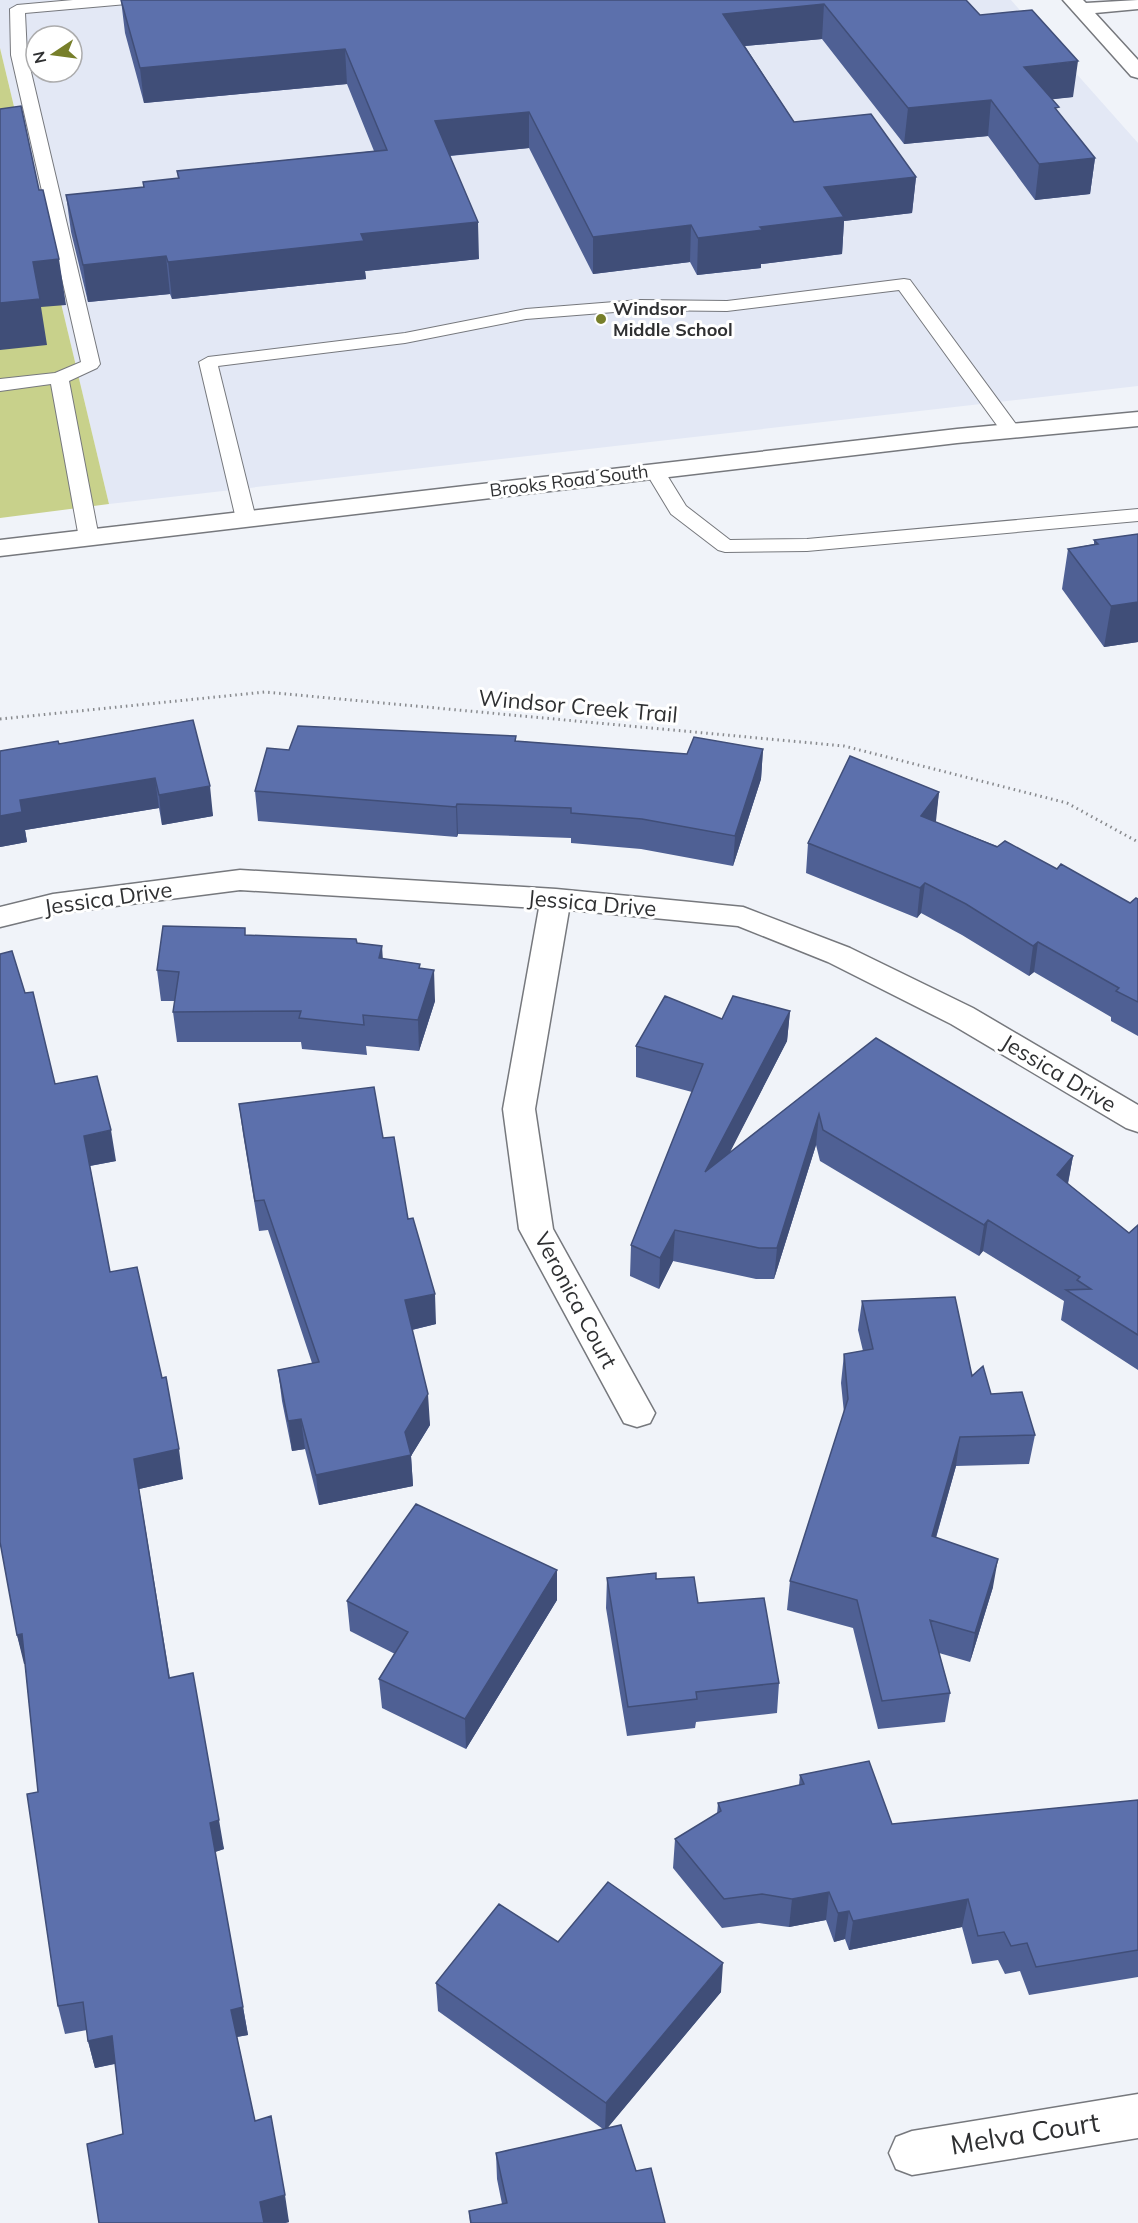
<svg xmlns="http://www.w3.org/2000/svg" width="1138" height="2223" font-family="Mulish,sans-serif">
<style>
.built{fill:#e3e8f5;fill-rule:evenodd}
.green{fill:#c8d18b}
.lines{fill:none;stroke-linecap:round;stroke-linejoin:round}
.service-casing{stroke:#76787d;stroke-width:2}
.minor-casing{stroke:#76787d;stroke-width:3}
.tertiary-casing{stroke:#76787d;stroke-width:3}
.path{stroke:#888a8e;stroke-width:3;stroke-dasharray:1.5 4;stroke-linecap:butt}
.service{fill:#fff;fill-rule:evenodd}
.minor{fill:#fff;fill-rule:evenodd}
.tertiary{fill:#fff;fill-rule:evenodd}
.wall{fill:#4f6094}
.shaded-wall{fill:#404e78}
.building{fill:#5c70ac;stroke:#404e78;stroke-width:1.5}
.poi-dot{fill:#777f2a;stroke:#fff;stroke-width:2}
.labels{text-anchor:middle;stroke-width:6;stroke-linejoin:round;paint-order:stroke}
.far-poi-label{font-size:18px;font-weight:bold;fill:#2f3032;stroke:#fff;text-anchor:start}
.far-street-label{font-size:18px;fill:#2f3032;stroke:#fff}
.street-label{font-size:22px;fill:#2f3032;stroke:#fff}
.near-street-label{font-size:27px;fill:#2f3032;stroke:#fff}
</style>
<rect width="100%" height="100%" fill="#f0f3f9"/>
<path class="built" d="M0 0H1011L1138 143V386L109 504 0 48ZM36 36H72V72H36Z"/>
<path class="green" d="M0 48 109 504 0 518Z"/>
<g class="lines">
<g class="service-casing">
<path id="service" d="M73 0H134L127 4 25 13 27 55 100 364 97 368 69 381 99 538 96 542H82L79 538 51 384 0 391V379L55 373 81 362 11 55 10 9 17 5Z
M904 279 910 280 1018 427 1020 431 1018 435H1004L899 290 727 311 640 310 526 319 405 343 218 366 256 519 253 523H239L236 519 199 362 208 357 405 333 526 309 640 300 727 301Z
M655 465 662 467 686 506 730 540 807 539 1138 509V521L807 551 725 552 718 550 671 514 645 471Z"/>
</g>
<g class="minor-casing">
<path id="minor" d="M1063 0H1083L1086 3 1138 0V9L1095 13 1138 60V78L1131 76Z
M240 870 556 889 743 907 850 948 973 1008 1138 1105V1132L1126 1128 951 1024 828 962 738 926 569 910 535 1109 553 1229 655 1413 650 1423 637 1427 624 1423 519 1229 503 1109 539 908 240 890 53 914 0 927V907L53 894Z
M1138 2094V2138L912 2175 896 2169 889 2153 896 2137 912 2131Z"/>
</g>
<g class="tertiary-casing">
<path id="tertiary" d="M1138 412V426L957 443 0 556V540L957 429Z"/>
</g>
<path class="path" d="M0 719 265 692 844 746 1067 803 1138 842"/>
<use href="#service" class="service"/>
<use href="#minor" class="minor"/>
<use href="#tertiary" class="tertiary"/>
</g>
<path class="wall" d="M121 0H966L980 15 1073 97 1051 99 1058 112 1095 158 1090 194 1035 200 988 136 904 144 822 39 745 46 794 122 916 177 912 213 844 221 842 254 761 264V268L697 275 690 262 593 274 529 148 450 156 479 259 365 271 366 279 172 299 170 294 88 302 71 232 66 195 143 187V182L178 179 177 171 374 151 347 84 144 103 125 33Z
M1138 534V642L1104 647 1062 589 1068 549 1094 544V540Z
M193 720 213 816 162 825 159 808 25 830 27 842 0 847V751L59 744Z
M516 736V741L687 754 763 749 761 779 733 866 641 849 571 843V838L458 834 457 837 258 821 255 791 289 750Z
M939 792 935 822 1057 869 1130 903 1138 899V1036L1111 1021V1017L1034 972 1029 976 962 935 921 913 917 918 806 873 808 843Z
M246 935 357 943 383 959 421 969 435 1001 419 1051 366 1046 367 1055 302 1049 301 1042H177L173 1012 175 1001H161L157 970Z
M25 993 55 1084 116 1161 90 1166 110 1272 183 1479 139 1489 170 1678 224 1849 215 1852 248 2035 237 2037 255 2121 289 2222 285 2223H99L123 2134 115 2064 95 2068 88 2041 87 2030 65 2034 58 2006 38 1792 25 1664 17 1635Z
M790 1011 787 1041 729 1153 876 1038 1073 1156 1068 1184 1129 1233 1138 1225V1370L1061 1320 1064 1301 983 1251 979 1256 820 1161 816 1145 774 1279H756L673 1261 659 1289 630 1276 631 1245 692 1092 636 1077V1046L722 1019Z
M239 1104 383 1138 408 1219 436 1324 412 1330 430 1425 411 1456 413 1486 319 1505 305 1449 292 1451 282 1401 278 1370 312 1363 268 1230 259 1231 243 1134Z
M862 1301 972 1376 1035 1435 1029 1464 956 1466 936 1538 993 1587 970 1662 939 1653 950 1693 945 1722 878 1729 853 1628 787 1610 790 1581 844 1413 841 1383 844 1354 863 1351 858 1330Z
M557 1570V1600L466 1749 382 1708 379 1679 395 1654 350 1631 347 1601Z
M607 1578 656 1579 698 1603 779 1683 777 1713 696 1722 695 1728 627 1736 606 1608Z
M800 1775 892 1824 1138 1800V1977L1029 1995 1020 1971 1005 1974 998 1960 972 1964 962 1927 849 1950 845 1939 834 1942 826 1920 789 1927 759 1923 722 1928 673 1868 675 1839 717 1814 718 1803 799 1785Z
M558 1942 721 1992 607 2128 636 2171 665 2223H470L469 2211 502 2204 497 2179 496 2153 603 2129 438 2011 436 1983Z"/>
<path class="shaded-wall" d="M824 4 822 39 722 48 723 14Z
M345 49 347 84 144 103 140 68Z
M1078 61 1073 97 1020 103 1024 67Z
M991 100 988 136 904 144 908 108Z
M529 112V148L436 157 435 121Z
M1095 158 1090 194 1035 200 1039 164Z
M916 177 912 213 844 221 842 254 761 264V268L697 275 698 238 760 227 824 187Z
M478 222 479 259 365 271 366 279 172 299 168 262 361 234Z
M691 225 690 262 593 274V237Z
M166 256 170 294 88 302 83 265Z
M59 259 66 305 41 307 47 345 0 350V303L33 262Z
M1138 602V642L1104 647 1111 606Z
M763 749 761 779 733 866 735 836Z
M155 778 159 808 25 830 27 842 0 847V816L20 800Z
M210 786 213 816 162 825 159 795Z
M939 792 936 821 917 846 921 816Z
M457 804 458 834 457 837 456 807Z
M925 883 921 913 917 918 920 888Z
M1038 942 1034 972 1029 976 1033 946Z
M382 946 384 976 379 958Z
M434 970 435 1001 419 1051 418 1020Z
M790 1011 787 1041 704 1203 705 1172Z
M819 1114 816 1145 774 1279 777 1248Z
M111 1130 116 1161 89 1166 84 1136Z
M1073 1156 1067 1187 1057 1175Z
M988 1220 983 1251 979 1256 984 1225Z
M675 1230 673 1261 659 1289 660 1258Z
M435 1294 436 1324 407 1331 405 1300Z
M428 1394 430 1425 411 1456 413 1486 319 1505 316 1475 405 1432Z
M301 1419 305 1449 292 1451 288 1421Z
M960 1437 956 1466 928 1565 932 1536Z
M179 1449 183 1479 139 1489 175 1708 134 1459Z
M998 1559 993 1587 970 1662 975 1633Z
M557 1570V1600L466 1749 465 1719Z
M22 1634 29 1663 24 1664 17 1635Z
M219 1820 224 1849 215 1852 210 1823Z
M829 1892 826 1920 789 1927 792 1899Z
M968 1899 962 1927 849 1950 853 1921Z
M849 1911 845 1939 834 1942 838 1913Z
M723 1963 721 1992 605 2131 606 2103Z
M243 2007 248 2035 236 2037 231 2010Z
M112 2036 118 2063 95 2068 88 2041Z
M285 2195 289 2222 285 2223H264L260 2202Z"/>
<path class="building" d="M121 0H966L980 15 1032 10 1078 61 1024 67 1059 107 1055 108 1095 158 1039 164 991 100 908 108 824 4 723 14 794 122 871 114 916 177 824 187 844 217 760 227 763 230 698 238 691 225 593 237 529 112 435 121 478 222 361 234 364 241 168 262 166 256 83 265 66 195 144 187 143 182 179 178 177 171 387 150 345 49 140 68Z
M21 106 39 190H43L59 259 33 262 40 299 0 303V109Z
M1138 534V602L1111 606 1068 549 1098 544 1094 540Z
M193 720 210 786 159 795 155 778 20 800 22 812 0 816V751L58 741 59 744Z
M298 726 516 736 515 741 687 754 694 737 763 749 735 836 642 819 571 813V808L457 804 456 807 255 791 267 748 289 750Z
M850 756 939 792 921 816 997 847 1005 841 1057 869 1061 864 1130 903 1136 898 1138 899V1002L1116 991 1119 988 1038 942 1033 946 966 904 925 883 920 888 808 843Z
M163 926 245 928V935L356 939 357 943 382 946 379 958 420 964 419 968 434 970 418 1020 363 1015 364 1025 299 1018 301 1011 173 1012 179 972 157 970Z
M12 951 25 993 33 992 55 1084 97 1076 111 1130 84 1136 110 1272 137 1267 162 1378 166 1377 179 1449 134 1459 169 1678 193 1673 219 1820 210 1823 243 2007 231 2010 255 2121 271 2116 285 2195 260 2202 264 2223H99L87 2144 123 2134 112 2036 88 2041 83 2002 58 2006 27 1794 38 1792 22 1634 17 1635 0 1542V954Z
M665 996 722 1019 733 996 790 1011 705 1172 876 1038 1073 1156 1057 1175 1129 1233 1138 1225V1335L1066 1290 1091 1289 1077 1280 1080 1277 988 1220 984 1225 823 1130 819 1114 777 1248H759L675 1230 660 1258 631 1245 703 1064 636 1046Z
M374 1087 383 1138 394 1137 408 1219 413 1218 435 1294 405 1300 428 1394 405 1432 411 1455 316 1475 301 1419 288 1421 278 1370 319 1362 264 1200 255 1201 239 1104Z
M955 1297 972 1376 983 1366 991 1394 1022 1392 1035 1435 960 1437 932 1536 998 1559 975 1633 930 1620 950 1693 882 1701 857 1600 790 1581 848 1399 844 1354 873 1349 862 1301Z
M416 1504 557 1570 465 1719 379 1679 408 1632 347 1601Z
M656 1573V1579L694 1577 698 1603 764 1598 779 1683 696 1692 697 1699 628 1707 607 1578Z
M869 1761 892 1824 1138 1800V1950L1036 1967 1027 1943 1011 1946 1004 1932 978 1936 968 1899 853 1921 849 1911 838 1913 829 1892 792 1899 762 1894 724 1899 675 1839 721 1811 718 1803 804 1784 800 1775Z
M608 1882 723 1963 606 2103 436 1983 499 1904 558 1942Z
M621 2125 636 2171 651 2168 665 2223H471L469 2211 507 2203 496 2153Z"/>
<circle class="poi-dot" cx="601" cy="319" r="6"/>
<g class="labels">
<g class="far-poi-label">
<text x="613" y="315">Windsor<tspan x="613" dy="21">Middle School</tspan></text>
</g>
<g class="far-street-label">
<text transform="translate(569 481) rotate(-7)" y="6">Brooks Road South</text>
</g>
<g class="street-label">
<text transform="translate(578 706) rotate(5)" y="8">Windsor Creek Trail</text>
<text transform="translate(108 898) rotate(-8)" y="8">Jessica Drive</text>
<text transform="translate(592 903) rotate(5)" y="8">Jessica Drive</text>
<text transform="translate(1059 1073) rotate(31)" y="8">Jessica Drive</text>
<text transform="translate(576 1300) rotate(62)" y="8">Veronica Court</text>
</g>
<g class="near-street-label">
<text transform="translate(1025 2134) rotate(-9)" y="9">Melva Court</text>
</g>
</g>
<g transform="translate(54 54) rotate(257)"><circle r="28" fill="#ffffff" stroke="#acacad" stroke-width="1.5"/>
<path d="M0-4.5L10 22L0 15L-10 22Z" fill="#777f2a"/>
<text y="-9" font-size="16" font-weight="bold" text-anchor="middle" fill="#2f3032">N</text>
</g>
</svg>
